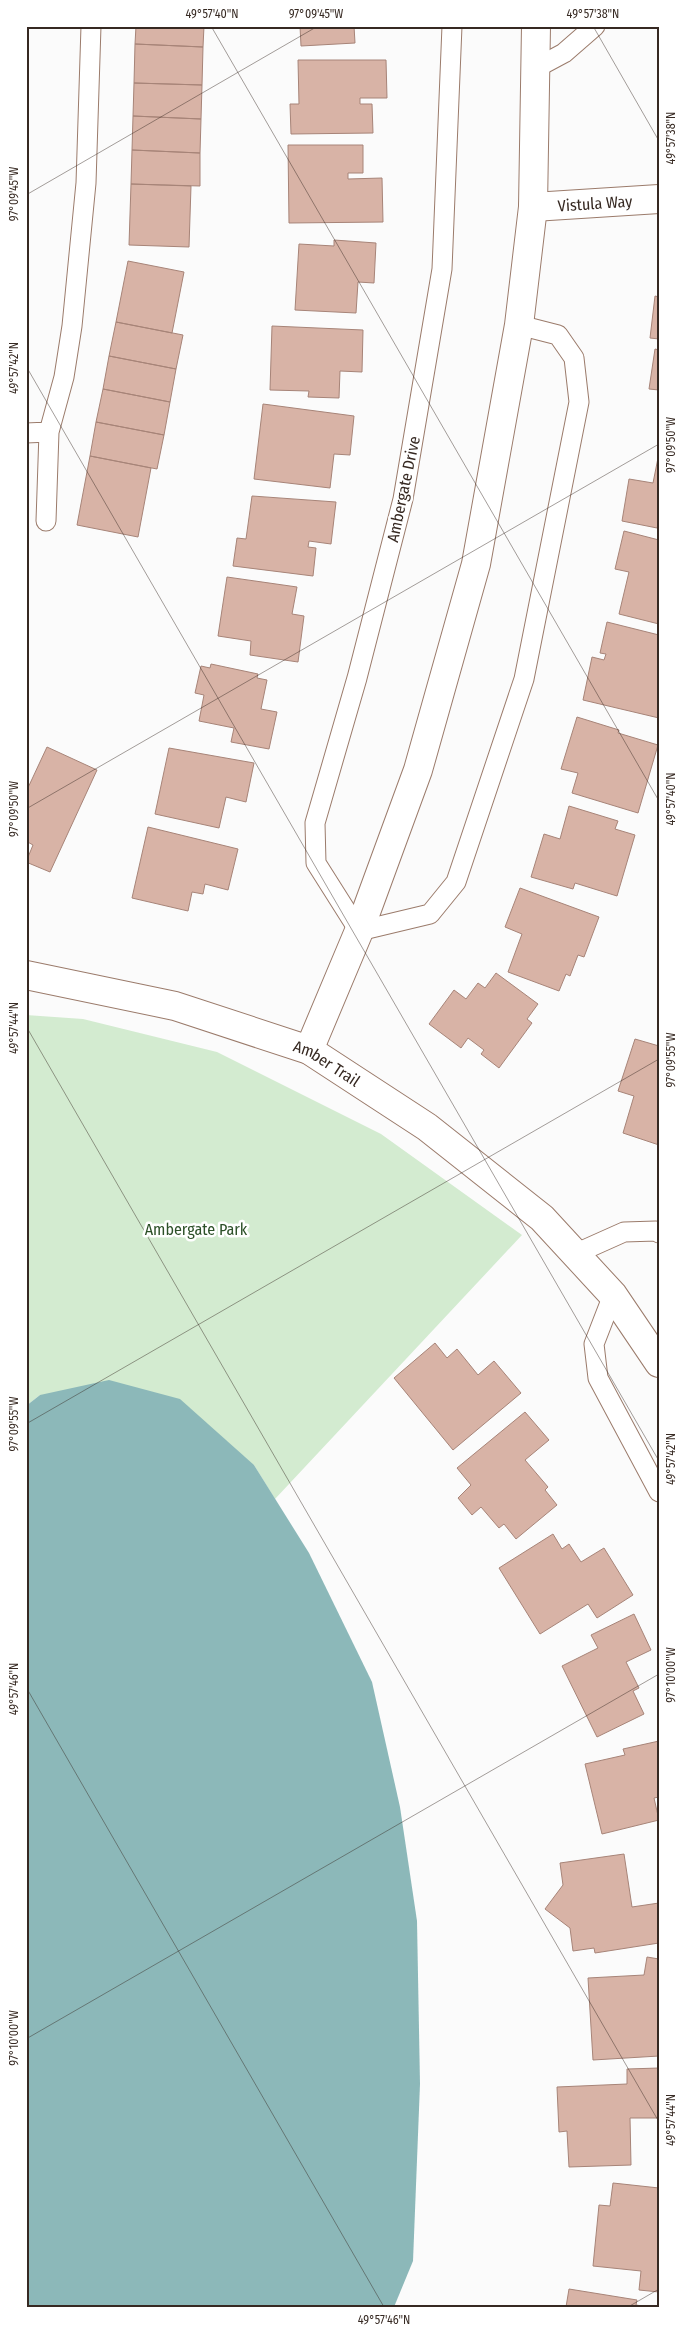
<svg xmlns="http://www.w3.org/2000/svg" width="685" height="2333" font-family="'Fira Sans Condensed',sans-serif">
<style>
.green{fill:#d3ebd0}
.water{fill:#8cb8b9}
.building{fill:#d8b3a6;stroke:#a78478}
.lines{fill:none;stroke-linecap:round;stroke-linejoin:round}
.lane-casing{stroke:#9b7b6b;stroke-width:21}
.street-casing{stroke:#9b7b6b;stroke-width:30}
.lane{stroke:#fff;stroke-width:19}
.street{stroke:#fff;stroke-width:28}
.ticks{fill:none;stroke:#362922;stroke-width:1;stroke-opacity:0.45}
.labels{text-anchor:middle;stroke-width:5;stroke-linejoin:round;paint-order:stroke}
.street-label{font-size:16px;fill:#362922;stroke:#fff}
.park-label{font-size:16px;fill:#2c5028;stroke:#fff}
.neatline{fill:none;stroke:#362922;stroke-width:2}
.ticks-label{font-size:12px;text-anchor:middle;fill:#362922}
</style>
<rect width="100%" height="100%" fill="#fbfbfb"/>
<path class="green" d="M26 1015 83 1019 217 1052 381 1134 522 1235 275 1499 254 1465 40 1395 26 1406Z"/>
<path class="water" d="M109 1380 180 1399 254 1465 309 1553 372 1682 400 1807 417 1921 420 2084 413 2261 394 2307H26V1406L40 1395Z"/>
<path class="building" d="M136 26H204L203 47 135 44Z
M300 26H354L355 43 301 46Z
M135 44 203 47 202 85 134 83Z
M298 60H386L387 98H360V104H372L373 133 291 134 290 104H299Z
M134 83 202 85 201 119 133 116Z
M133 116 201 119 200 153 132 150Z
M288 145H363V173H348V179L382 178 383 222 289 223Z
M132 150 200 153V186L131 184Z
M131 184 191 186 189 247 129 245Z
M334 240 376 243 374 283 358 282 356 313 295 310 299 244 334 246Z
M128 261 184 272 172 333 116 322Z
M655 296 659 297V339L650 338Z
M116 322 183 335 176 369 109 356Z
M272 326 363 330 362 372 340 371 339 398 308 397 309 391 270 390Z
M655 349 659 350V390L649 389Z
M109 356 176 369 170 402 103 389Z
M103 389 170 402 164 435 96 422Z
M263 404 354 416 350 455 334 454 330 488 254 479Z
M96 422 164 435 157 469 90 456Z
M659 453V521L657 528 622 521 629 479 653 483Z
M90 456 151 468 138 537 77 525Z
M252 496 336 502 331 544 309 541 308 547 316 548 313 576 233 566 237 538 246 539Z
M624 531 659 540V624L619 614 629 572 615 569Z
M227 577 297 587 292 614 304 616 298 662 250 655 251 641 218 636Z
M607 622 659 635V718L583 700 592 657 604 660 606 654 600 653Z
M211 664 258 674 257 678 267 680 261 709 277 712 269 749 231 742 234 728 199 721 204 695 195 693 201 666 210 668Z
M577 717 619 730 618 733 658 745 638 813 572 793 578 773 561 769Z
M47 747 97 770 50 872 26 862 33 845 26 841V792Z
M169 748 254 763 246 802 226 797 219 828 155 814Z
M569 806 618 821 615 829 635 835 617 896 575 883 573 889 531 877 544 834 560 839Z
M148 827 238 849 228 890 205 884 203 894 192 892 188 911 132 898Z
M520 888 599 917 584 957 578 955 570 976 566 974 559 991 508 972 522 934 505 927Z
M496 973 538 1004 527 1019 532 1023 499 1068 481 1054 484 1050 468 1038 461 1048 429 1024 454 990 466 999 478 983 485 988Z
M635 1039 659 1046V1145L623 1133 634 1096 618 1091Z
M435 1343 447 1358 457 1349 478 1375 494 1361 521 1393 453 1450 394 1378Z
M525 1412 549 1440 525 1460 548 1487 545 1490 557 1505 516 1539 504 1524 499 1528 481 1507 472 1515 458 1498 471 1485 457 1468Z
M553 1534 562 1549 569 1544 581 1562 604 1548 633 1595 597 1618 588 1604 540 1634 499 1568Z
M634 1614 651 1650 626 1662 639 1688 633 1691 644 1714 597 1737 562 1666 598 1648 591 1635Z
M659 1741V1797L654 1798 659 1820 602 1834 585 1764 625 1755 623 1749Z
M624 1854 632 1907 659 1903V1943L595 1953 594 1948 573 1951 570 1928 545 1909 563 1885 560 1863Z
M647 1957 659 1959V2056L593 2060 588 1978 644 1975Z
M659 2068V2118H630L631 2165 569 2167 567 2131 559 2132 557 2087 627 2084V2069Z
M613 2183 659 2188V2292L639 2290 641 2271 593 2266 599 2205 610 2206Z
M569 2289 637 2300 636 2305 648 2307H566Z"/>
<g class="lines">
<g class="lane-casing">
<path id="lane" d="M452 26 442 269 403 499 357 678 315 823 316 863 359 931 430 914 456 882 524 679 579 402 574 358 558 335 519 325
M536 68 564 53 595 26
M26 433 49 432 64 377 72 326 86 183 91 26
M46 521 49 432
M577 1253 624 1232 656 1231 659 1233
M613 1295 594 1344 598 1378 659 1492"/>
</g>
<g class="street-casing">
<g id="street">
<path id="s1" d="M533 207 659 199"/>
<path id="s2" d="M26 975 175 1006 309 1050 427 1127 542 1218 613 1295 659 1363"/>
<path d="M309 1050 359 931 418 770 476 564 519 325 533 207 536 26"/>
</g>
</g>
<use href="#lane" class="lane"/>
<use href="#street" class="street"/>
</g>
<path class="ticks" d="M211 26 659 801M593 26 659 141M26 195 318 26M26 366 659 1461M26 809 659 444M26 1026 659 2122M26 1424 659 1059M26 1687 384 2307M26 2039 659 1674M628 2307 659 2289"/>
<g class="labels">
<g class="street-label">
<text dy="6" stroke="none"><textPath href="#s1" startOffset="62">Vistula Way</textPath></text>
<text transform="translate(403 489) rotate(-78)" y="6">Ambergate Drive</text>
<text dy="6" stroke="none"><textPath href="#s2" startOffset="315">Amber Trail</textPath></text>
</g>
<g class="park-label">
<text x="196" y="1235">Ambergate Park</text>
</g>
</g>
<rect width="685" height="2333" fill="none" stroke="#ffffff" stroke-width="55"/>
<rect x="28" y="28" width="630" height="2278" class="neatline"/>
<g class="ticks-label">
<text x="212" y="18">49°57'40"N</text>
<text x="316" y="18">97°09'45"W</text>
<text x="593" y="18">49°57'38"N</text>
<text transform="translate(671 138) rotate(-90)" y="4">49°57'38"N</text>
<text transform="translate(14 194) rotate(-90)" y="4">97°09'45"W</text>
<text transform="translate(14 368) rotate(-90)" y="4">49°57'42"N</text>
<text transform="translate(671 445) rotate(-90)" y="4">97°09'50"W</text>
<text transform="translate(671 799) rotate(-90)" y="4">49°57'40"N</text>
<text transform="translate(14 809) rotate(-90)" y="4">97°09'50"W</text>
<text transform="translate(14 1028) rotate(-90)" y="4">49°57'44"N</text>
<text transform="translate(671 1060) rotate(-90)" y="4">97°09'55"W</text>
<text transform="translate(14 1424) rotate(-90)" y="4">97°09'55"W</text>
<text transform="translate(671 1459) rotate(-90)" y="4">49°57'42"N</text>
<text transform="translate(671 1675) rotate(-90)" y="4">97°10'00"W</text>
<text transform="translate(14 1689) rotate(-90)" y="4">49°57'46"N</text>
<text transform="translate(14 2038) rotate(-90)" y="4">97°10'00"W</text>
<text transform="translate(671 2120) rotate(-90)" y="4">49°57'44"N</text>
<text x="384" y="2324">49°57'46"N</text>
</g>
</svg>
